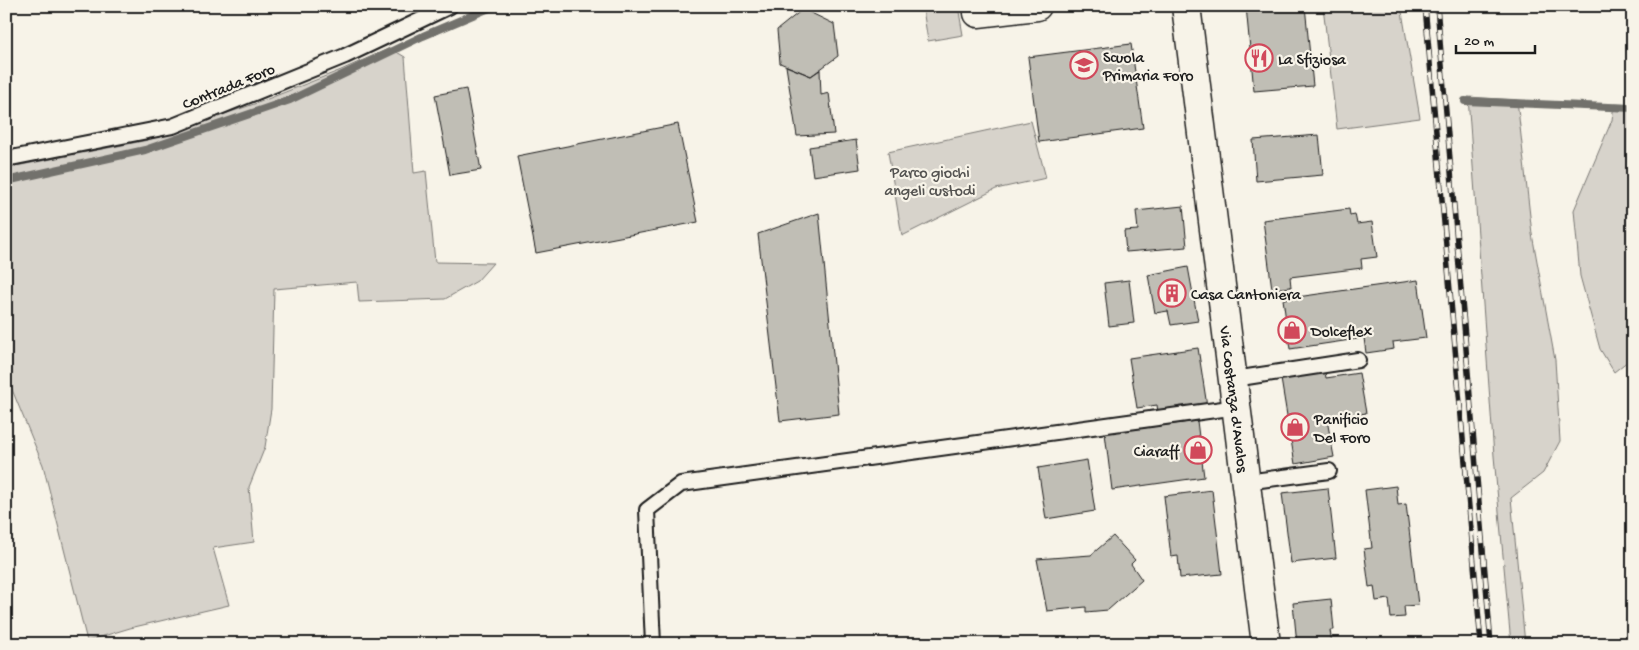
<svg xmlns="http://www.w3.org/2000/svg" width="1639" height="650" font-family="'Gochi Hand',sans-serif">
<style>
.green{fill:#d7d3cb;stroke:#7a7874}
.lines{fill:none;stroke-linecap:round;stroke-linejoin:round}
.stream{stroke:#72716c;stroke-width:8}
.building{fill:#c0beb5;stroke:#1c1c1c}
.service-casing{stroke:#1c1c1c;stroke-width:18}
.minor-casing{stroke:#1c1c1c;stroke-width:31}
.secondary-casing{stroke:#1c1c1c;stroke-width:31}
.service{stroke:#f7f3e8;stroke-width:14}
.minor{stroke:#f7f3e8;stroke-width:28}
.secondary{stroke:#f7f3e8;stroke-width:28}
.rail-casing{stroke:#1c1c1c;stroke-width:5.5}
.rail{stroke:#f7f3e8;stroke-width:4;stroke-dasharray:11;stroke-linecap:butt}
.labels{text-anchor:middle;stroke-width:4.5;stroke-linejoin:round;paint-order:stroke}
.poi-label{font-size:16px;fill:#1c1c1c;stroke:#f7f3e8;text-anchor:start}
.street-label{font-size:16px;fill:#1c1c1c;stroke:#f7f3e8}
.park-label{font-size:16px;fill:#545351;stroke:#f7f3e8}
</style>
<rect width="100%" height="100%" fill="#f7f3e8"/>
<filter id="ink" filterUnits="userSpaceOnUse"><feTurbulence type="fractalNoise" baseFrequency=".02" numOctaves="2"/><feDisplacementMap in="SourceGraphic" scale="10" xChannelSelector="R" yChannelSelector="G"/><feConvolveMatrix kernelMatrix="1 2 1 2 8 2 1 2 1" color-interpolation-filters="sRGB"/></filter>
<g filter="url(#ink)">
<path class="green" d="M941 6H958L963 35 928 41 923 9Z
M1323 6H1401L1420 118 1337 129Z
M390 48 405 57 414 173 426 171 435 262 493 263 477 281 445 299 359 302 357 282 274 289 271 409 265 447 249 487 254 542 213 548 229 605 130 628 87 641 43 465 6 375V168L148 140 260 102 341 70Z
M1468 97 1517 100 1532 234 1555 360 1560 441 1543 473 1511 498 1525 644H1511L1494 456Z
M1614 104 1633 105V357L1614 372 1600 349 1580 276 1574 210 1612 120Z
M1031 121 1046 178 996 189 902 236 888 152Z"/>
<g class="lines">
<path class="stream" d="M1465 101 1633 108
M6 181 145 150 290 100 423 36 494 6"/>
</g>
<path class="building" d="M1246 6H1305L1313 86 1254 91Z
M803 9 834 24 838 56 811 76 780 63 777 30Z
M1131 44 1143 128 1039 142 1028 57Z
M786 66 811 76 820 70 821 95 829 93 834 134 797 136Z
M466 89 481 170 450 175 435 95Z
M678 124 698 222 536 253 517 156Z
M1319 135 1323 175 1256 181 1253 140Z
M856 140 860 169 813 176 809 147Z
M1183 206 1187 247 1126 252 1124 231 1138 230 1136 211Z
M1349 209 1350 215 1355 214 1357 224 1372 222 1377 257 1361 259 1362 268 1290 277 1291 287 1272 289 1263 220Z
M819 213 839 414 780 421 758 234Z
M1188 267 1198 321 1171 325 1168 311 1155 313 1148 275Z
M1129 280 1134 323 1109 326 1104 283Z
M1418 280 1426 338 1393 342 1394 349 1366 353 1364 338 1290 349 1283 299Z
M1198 348 1207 406 1158 413 1157 405 1137 408 1129 358Z
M1325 372 1326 378 1359 373 1366 413 1327 420 1334 457 1295 464 1281 379Z
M1197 421 1204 477 1112 490 1105 433Z
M1087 460 1095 511 1046 519 1038 468Z
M1396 486 1398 505 1406 504 1418 605 1404 606 1405 617 1391 618 1389 599 1376 601 1374 586 1369 587 1364 549 1372 548 1365 490Z
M1328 488 1336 558 1291 563 1282 493Z
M1212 490 1222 574 1180 578 1178 556 1171 557 1164 496Z
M1113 536 1135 560 1131 564 1142 580 1108 610 1086 612V607L1047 611 1037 559 1091 555Z
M1331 599 1334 630H1330L1332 644H1297L1293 603Z"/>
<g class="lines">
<g class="service-casing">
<path id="service" d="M6 159 173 126 345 56 450 6
M1234 379 1358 360
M1246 482 1329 471
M653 644 647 510 681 484 1237 407"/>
</g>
<g class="minor-casing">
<path id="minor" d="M978 13 1037 6"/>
</g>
<g class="secondary-casing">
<g id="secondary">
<path id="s1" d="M1186 6 1266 644"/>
</g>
</g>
<use href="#service" class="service"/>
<use href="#minor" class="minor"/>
<use href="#secondary" class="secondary"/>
<g class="rail-casing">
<path id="rail" d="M1425 6 1481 644
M1437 6 1491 644"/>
</g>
<use href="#rail" class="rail"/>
</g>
</g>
<defs>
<g id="restaurant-ring" transform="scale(1.4375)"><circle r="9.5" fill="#f7f3e8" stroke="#d1495b" stroke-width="1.5"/><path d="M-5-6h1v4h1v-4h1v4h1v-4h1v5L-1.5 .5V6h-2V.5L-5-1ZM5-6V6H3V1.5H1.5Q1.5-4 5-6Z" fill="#d1495b"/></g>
<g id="school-ring" transform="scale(1.4375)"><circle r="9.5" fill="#f7f3e8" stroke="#d1495b" stroke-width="1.5"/><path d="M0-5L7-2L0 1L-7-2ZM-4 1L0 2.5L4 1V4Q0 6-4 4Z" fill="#d1495b"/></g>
<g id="building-ring" transform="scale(1.4375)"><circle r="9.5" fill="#f7f3e8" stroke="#d1495b" stroke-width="1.5"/><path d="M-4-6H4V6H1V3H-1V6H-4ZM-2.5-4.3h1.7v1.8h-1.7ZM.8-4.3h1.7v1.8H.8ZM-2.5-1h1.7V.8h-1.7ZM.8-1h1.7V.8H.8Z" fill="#d1495b"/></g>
<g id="shop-ring" transform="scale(1.4375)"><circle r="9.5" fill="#f7f3e8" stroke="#d1495b" stroke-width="1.5"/><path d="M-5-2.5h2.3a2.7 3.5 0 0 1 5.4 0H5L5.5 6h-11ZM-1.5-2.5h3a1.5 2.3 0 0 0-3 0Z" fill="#d1495b"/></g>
</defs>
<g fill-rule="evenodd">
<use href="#restaurant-ring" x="1259" y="58"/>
<use href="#school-ring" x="1084" y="65"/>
<use href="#building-ring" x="1172" y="293"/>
<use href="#shop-ring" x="1292" y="330"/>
<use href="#shop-ring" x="1295" y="427"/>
<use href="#shop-ring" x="1198" y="450"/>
</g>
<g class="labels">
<g class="poi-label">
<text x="1103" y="62">Scuola<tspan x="1103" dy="18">Primaria Foro</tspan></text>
<text x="1278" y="64">La Sfiziosa</text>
<text x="1191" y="299">Casa Cantoniera</text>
<text x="1311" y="336">Dolceflex</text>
<text x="1314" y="424">Panificio<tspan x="1314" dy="18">Del Foro</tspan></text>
<text x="1179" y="456" text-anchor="end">Ciaraff</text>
</g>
<g class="street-label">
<text transform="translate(228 85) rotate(-22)" y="6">Contrada Foro</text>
<text dy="6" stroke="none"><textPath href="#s1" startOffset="396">Via Costanza d'Avalos</textPath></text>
</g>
<g class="park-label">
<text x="930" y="177">Parco giochi<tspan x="930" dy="18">angeli custodi</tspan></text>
</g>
</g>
<rect width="1639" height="650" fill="none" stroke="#f7f3e8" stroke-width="25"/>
<rect x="12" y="12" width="1614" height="625" fill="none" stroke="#1c1c1c" stroke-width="2" filter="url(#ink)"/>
<path d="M1456 45v8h79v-8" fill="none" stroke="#1c1c1c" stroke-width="2.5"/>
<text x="1464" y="45" font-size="15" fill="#1c1c1c" stroke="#f7f3e8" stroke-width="4" paint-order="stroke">20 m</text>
</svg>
